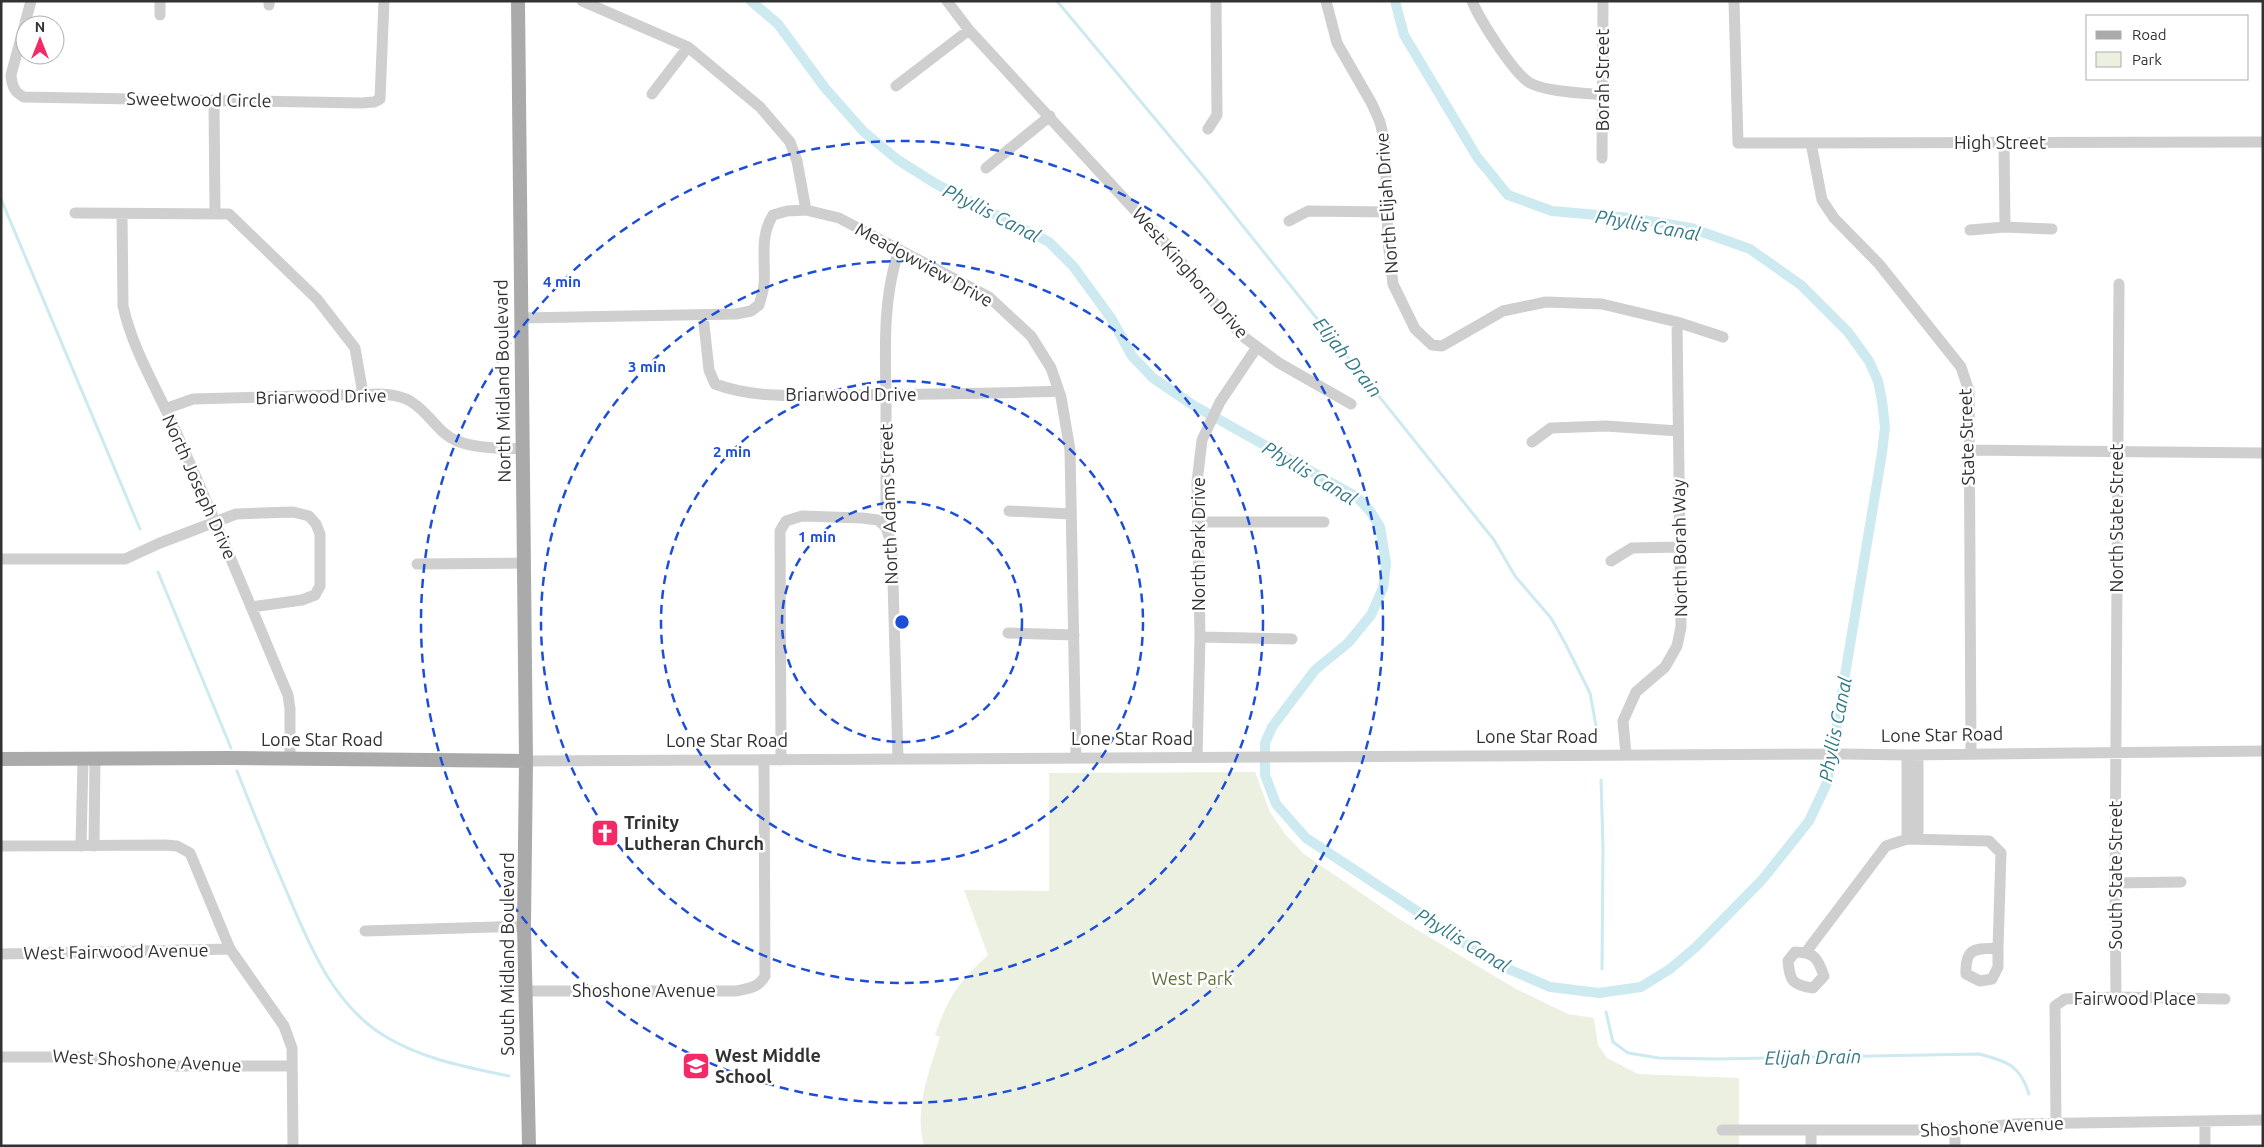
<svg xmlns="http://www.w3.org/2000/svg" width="2264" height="1147" font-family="Ubuntu,sans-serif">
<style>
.green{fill:#ecf0e0}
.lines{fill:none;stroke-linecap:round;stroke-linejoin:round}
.stream{stroke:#cceaf0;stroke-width:3}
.canal{stroke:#cceaf0;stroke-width:10}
.minor{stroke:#cfcfcf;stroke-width:11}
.major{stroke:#aaa;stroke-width:14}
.ring{fill:none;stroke:#1d4ed8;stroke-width:2.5;stroke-dasharray:9 6}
.labels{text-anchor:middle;stroke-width:5;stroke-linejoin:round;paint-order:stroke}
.street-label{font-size:18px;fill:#323232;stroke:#fff}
.poi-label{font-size:18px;font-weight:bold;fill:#323232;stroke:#fff;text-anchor:start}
.park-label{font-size:18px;fill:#62733b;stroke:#fff}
.water-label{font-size:19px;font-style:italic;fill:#327a88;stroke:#fff}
.centre{fill:#1d4ed8;stroke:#fff;stroke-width:2.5}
.ring-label{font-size:15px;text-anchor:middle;font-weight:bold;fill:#1d4ed8;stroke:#fff;stroke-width:5;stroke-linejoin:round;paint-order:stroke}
</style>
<rect width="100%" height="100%" fill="#fff"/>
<path class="green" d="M1255 772 1270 812 1285 834 1304 854 1399 919 1516 989 1568 1014 1594 1018 1598 1045 1607 1058 1638 1074 1739 1078V1146H924C914 1108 929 1072 940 1037L935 1035C949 996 958 983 988 955L964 890 1049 891V773Z"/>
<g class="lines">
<path class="stream" d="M1057 1 1207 181 1494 540 1515 576 1551 618 1565 643 1590 693 1598 736
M1 199 140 529
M158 572 231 748
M237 771C252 809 267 846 283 883 306 937 330 1002 383 1035 421 1059 466 1067 509 1076
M1601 780 1603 847 1602 969
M1606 1012 1613 1042 1628 1053 1659 1058 1718 1059 1979 1054C2007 1061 2020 1065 2029 1094"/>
<path class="canal" d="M751 1 778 24 825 88 864 132 898 160 936 184 1049 242 1073 266 1111 318 1132 356 1153 378 1193 405 1357 497 1370 511 1380 527 1386 563 1383 588 1371 615 1348 643 1315 670 1272 727 1265 743V775L1276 804 1306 838 1432 921 1490 961 1550 987 1599 993 1641 987 1670 969 1696 947 1762 880 1809 821 1827 783 1882 453 1885 427 1882 401 1878 381 1869 361 1848 332 1801 285 1750 249 1691 228 1631 218 1552 211 1508 195 1477 157 1404 35 1395 1"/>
<path class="minor" d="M31 1 11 75C12 86 14 92 24 97L361 103 374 102 380 99 384 1
M160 1V15
M269 1V5
M582 1 688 47 760 107 790 142 797 161 806 210
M947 1 969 30 1166 244 1241 335 1279 363 1351 404
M1326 1 1337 43 1372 104 1380 122 1385 143 1388 241 1393 284 1415 329 1432 345 1442 346 1503 311 1546 302 1602 304 1677 322 1723 337
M1472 1C1480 20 1514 74 1530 83 1547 92 1584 93 1603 95
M1734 1 1738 143 2263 142
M896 86 969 30
M652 94 688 47
M214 100 215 213
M1208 129 1217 115 1216 1
M1811 143 1822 200 1834 218 1879 264 1961 367 1969 391 1971 753
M2004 143 2005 227
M1602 158 1603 1
M986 168 1050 116
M75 213 229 214 317 299 355 348 363 394
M122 214 123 306C133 351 158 390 176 432 215 519 251 607 288 695L290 709V758
M1289 221 1308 211 1388 212
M1970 230 2005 227 2052 229
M703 315 709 370 715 384C758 400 806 395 851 395 920 394 990 394 1059 391
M521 318 736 314 751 311 759 305C761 298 763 292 764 285 766 260 759 237 773 215L787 211 806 210 839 218 989 297 1031 336 1051 368 1061 397 1070 450 1076 758
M165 409 193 399 380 394C391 395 404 396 413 403 430 414 438 433 457 441 478 449 501 448 523 449
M1532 442 1551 428 1606 426 1678 431
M1968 450 2263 453
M1009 511 1071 514
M1198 522H1324
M1 559H125L160 543 236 514 293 512 309 516 316 524 320 534V586L315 595 302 600 251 607
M1611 561 1632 548 1679 547
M417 564 524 563
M1008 633 1074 635
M1200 637 1292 639
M1626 755 1623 721 1636 692 1665 667 1677 646 1681 627 1677 322
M1907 755V839
M1918 755V839
M1197 757 1200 637 1197 482 1202 440 1220 402 1257 347
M898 759 892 546 886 527C886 483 886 440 886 397 885 348 883 296 899 250
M781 760 780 531 786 521 802 516 862 518 878 520 886 527
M526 761 1844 754 1907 755 2263 751
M1 846 165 845 177 846 190 853 230 949 284 1026 292 1048 293 1146
M81 846 83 759
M94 846 95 759
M2115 883 2181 882
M365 931 524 926
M1998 948V967L1992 979 1980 981 1966 974C1965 947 1975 949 1998 948Z
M1795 952C1815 952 1818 959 1824 976L1813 988C1792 985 1790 981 1788 961Z
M1806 952 1886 846 1907 839 1989 841 2001 853 1998 948
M1 954 230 949
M526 991H736C749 988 758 988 765 976L764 760
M2116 997 2115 883 2119 284
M1 1057H79L177 1066H292
M2205 1121V1146
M2056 1123 2055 1006 2065 999 2116 997 2225 999
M1722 1130H1961L2013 1124 2263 1120
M1811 1146V1130
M1955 1146V1130"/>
<path class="major" d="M518 1 526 761 524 926 529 1146
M1 759 230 758 526 761"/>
</g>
<g class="ring">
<circle cx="902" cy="622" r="120"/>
<circle cx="902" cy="622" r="241"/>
<circle cx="902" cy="622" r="361"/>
<circle cx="902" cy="622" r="481"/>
</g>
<defs>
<g id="church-square" transform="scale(1.4375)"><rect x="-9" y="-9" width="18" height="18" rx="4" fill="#f42a67" stroke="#fff"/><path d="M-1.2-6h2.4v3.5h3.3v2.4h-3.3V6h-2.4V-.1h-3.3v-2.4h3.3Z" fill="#fff"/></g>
<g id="school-square" transform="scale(1.4375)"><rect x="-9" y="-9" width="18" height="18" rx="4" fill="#f42a67" stroke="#fff"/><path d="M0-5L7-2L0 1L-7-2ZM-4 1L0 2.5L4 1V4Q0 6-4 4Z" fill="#fff"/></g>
</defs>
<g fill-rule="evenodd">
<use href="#church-square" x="605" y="833"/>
<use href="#school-square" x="696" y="1066"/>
</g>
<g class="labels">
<g class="street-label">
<text transform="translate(1603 80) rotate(-90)" y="6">Borah Street</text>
<text transform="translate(199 100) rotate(1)" y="6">Sweetwood Circle</text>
<text x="2000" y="149">High Street</text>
<text transform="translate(1387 203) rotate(-94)" y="6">North Elijah Drive</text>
<text transform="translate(924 265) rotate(29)" y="6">Meadowview Drive</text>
<text transform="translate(1190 273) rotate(49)" y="6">West Kinghorn Drive</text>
<text transform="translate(503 381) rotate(-91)" y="6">North Midland Boulevard</text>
<text x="851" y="401">Briarwood Drive</text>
<text transform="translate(321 397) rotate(-1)" y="6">Briarwood Drive</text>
<text transform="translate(1967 437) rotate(-92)" y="6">State Street</text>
<text transform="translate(199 487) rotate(66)" y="6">North Joseph Drive</text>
<text transform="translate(889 504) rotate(-92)" y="6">North Adams Street</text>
<text transform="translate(2117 518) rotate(-90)" y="6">North State Street</text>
<text transform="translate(1199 544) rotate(-90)" y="6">North Park Drive</text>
<text transform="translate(1680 548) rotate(-91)" y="6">North Borah Way</text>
<text transform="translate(1942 735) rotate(-1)" y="6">Lone Star Road</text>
<text x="1537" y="743">Lone Star Road</text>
<text x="1132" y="745">Lone Star Road</text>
<text x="322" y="746">Lone Star Road</text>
<text x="727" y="747">Lone Star Road</text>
<text transform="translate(2116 875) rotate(-90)" y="6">South State Street</text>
<text transform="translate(116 952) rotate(-1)" y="6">West Fairwood Avenue</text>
<text transform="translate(508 954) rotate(-90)" y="6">South Midland Boulevard</text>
<text x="644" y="997">Shoshone Avenue</text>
<text x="2135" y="1005">Fairwood Place</text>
<text transform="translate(147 1061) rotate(3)" y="6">West Shoshone Avenue</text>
<text transform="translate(1992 1127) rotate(-3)" y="6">Shoshone Avenue</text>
</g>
<g class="poi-label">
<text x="624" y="829">Trinity<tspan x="624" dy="21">Lutheran Church</tspan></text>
<text x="715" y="1062">West Middle<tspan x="715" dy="21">School</tspan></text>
</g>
<g class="park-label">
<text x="1192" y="985">West Park</text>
</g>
<g class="water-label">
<text transform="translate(992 213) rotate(27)" y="7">Phyllis Canal</text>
<text transform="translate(1648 225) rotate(10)" y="7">Phyllis Canal</text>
<text transform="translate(1348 357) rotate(51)" y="7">Elijah Drain</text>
<text transform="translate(1310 473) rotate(31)" y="7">Phyllis Canal</text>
<text transform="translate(1835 729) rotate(-79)" y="7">Phyllis Canal</text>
<text transform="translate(1463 940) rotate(31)" y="7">Phyllis Canal</text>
<text transform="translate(1813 1057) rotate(-1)" y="7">Elijah Drain</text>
</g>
</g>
<circle cx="902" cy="622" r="8" class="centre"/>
<g class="ring-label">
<text x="562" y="287">4 min</text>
<text x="647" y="372">3 min</text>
<text x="732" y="457">2 min</text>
<text x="817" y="542">1 min</text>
</g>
<rect width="2264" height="1147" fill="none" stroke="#323232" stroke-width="5"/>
<rect x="2086" y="15" width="162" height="65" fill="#ffffff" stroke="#adadad"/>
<rect x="2096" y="31" width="25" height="8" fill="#aaaaaa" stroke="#adadad"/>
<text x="2132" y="40" font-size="15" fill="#323232">Road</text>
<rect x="2096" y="52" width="25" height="15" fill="#ecf0e0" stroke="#adadad"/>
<text x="2132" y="65" font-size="15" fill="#323232">Park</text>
<g transform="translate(40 40)"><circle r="24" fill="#ffffff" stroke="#adadad"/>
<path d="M0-4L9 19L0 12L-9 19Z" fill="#f42a67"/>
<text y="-8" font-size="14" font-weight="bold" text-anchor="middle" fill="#323232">N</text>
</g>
</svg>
